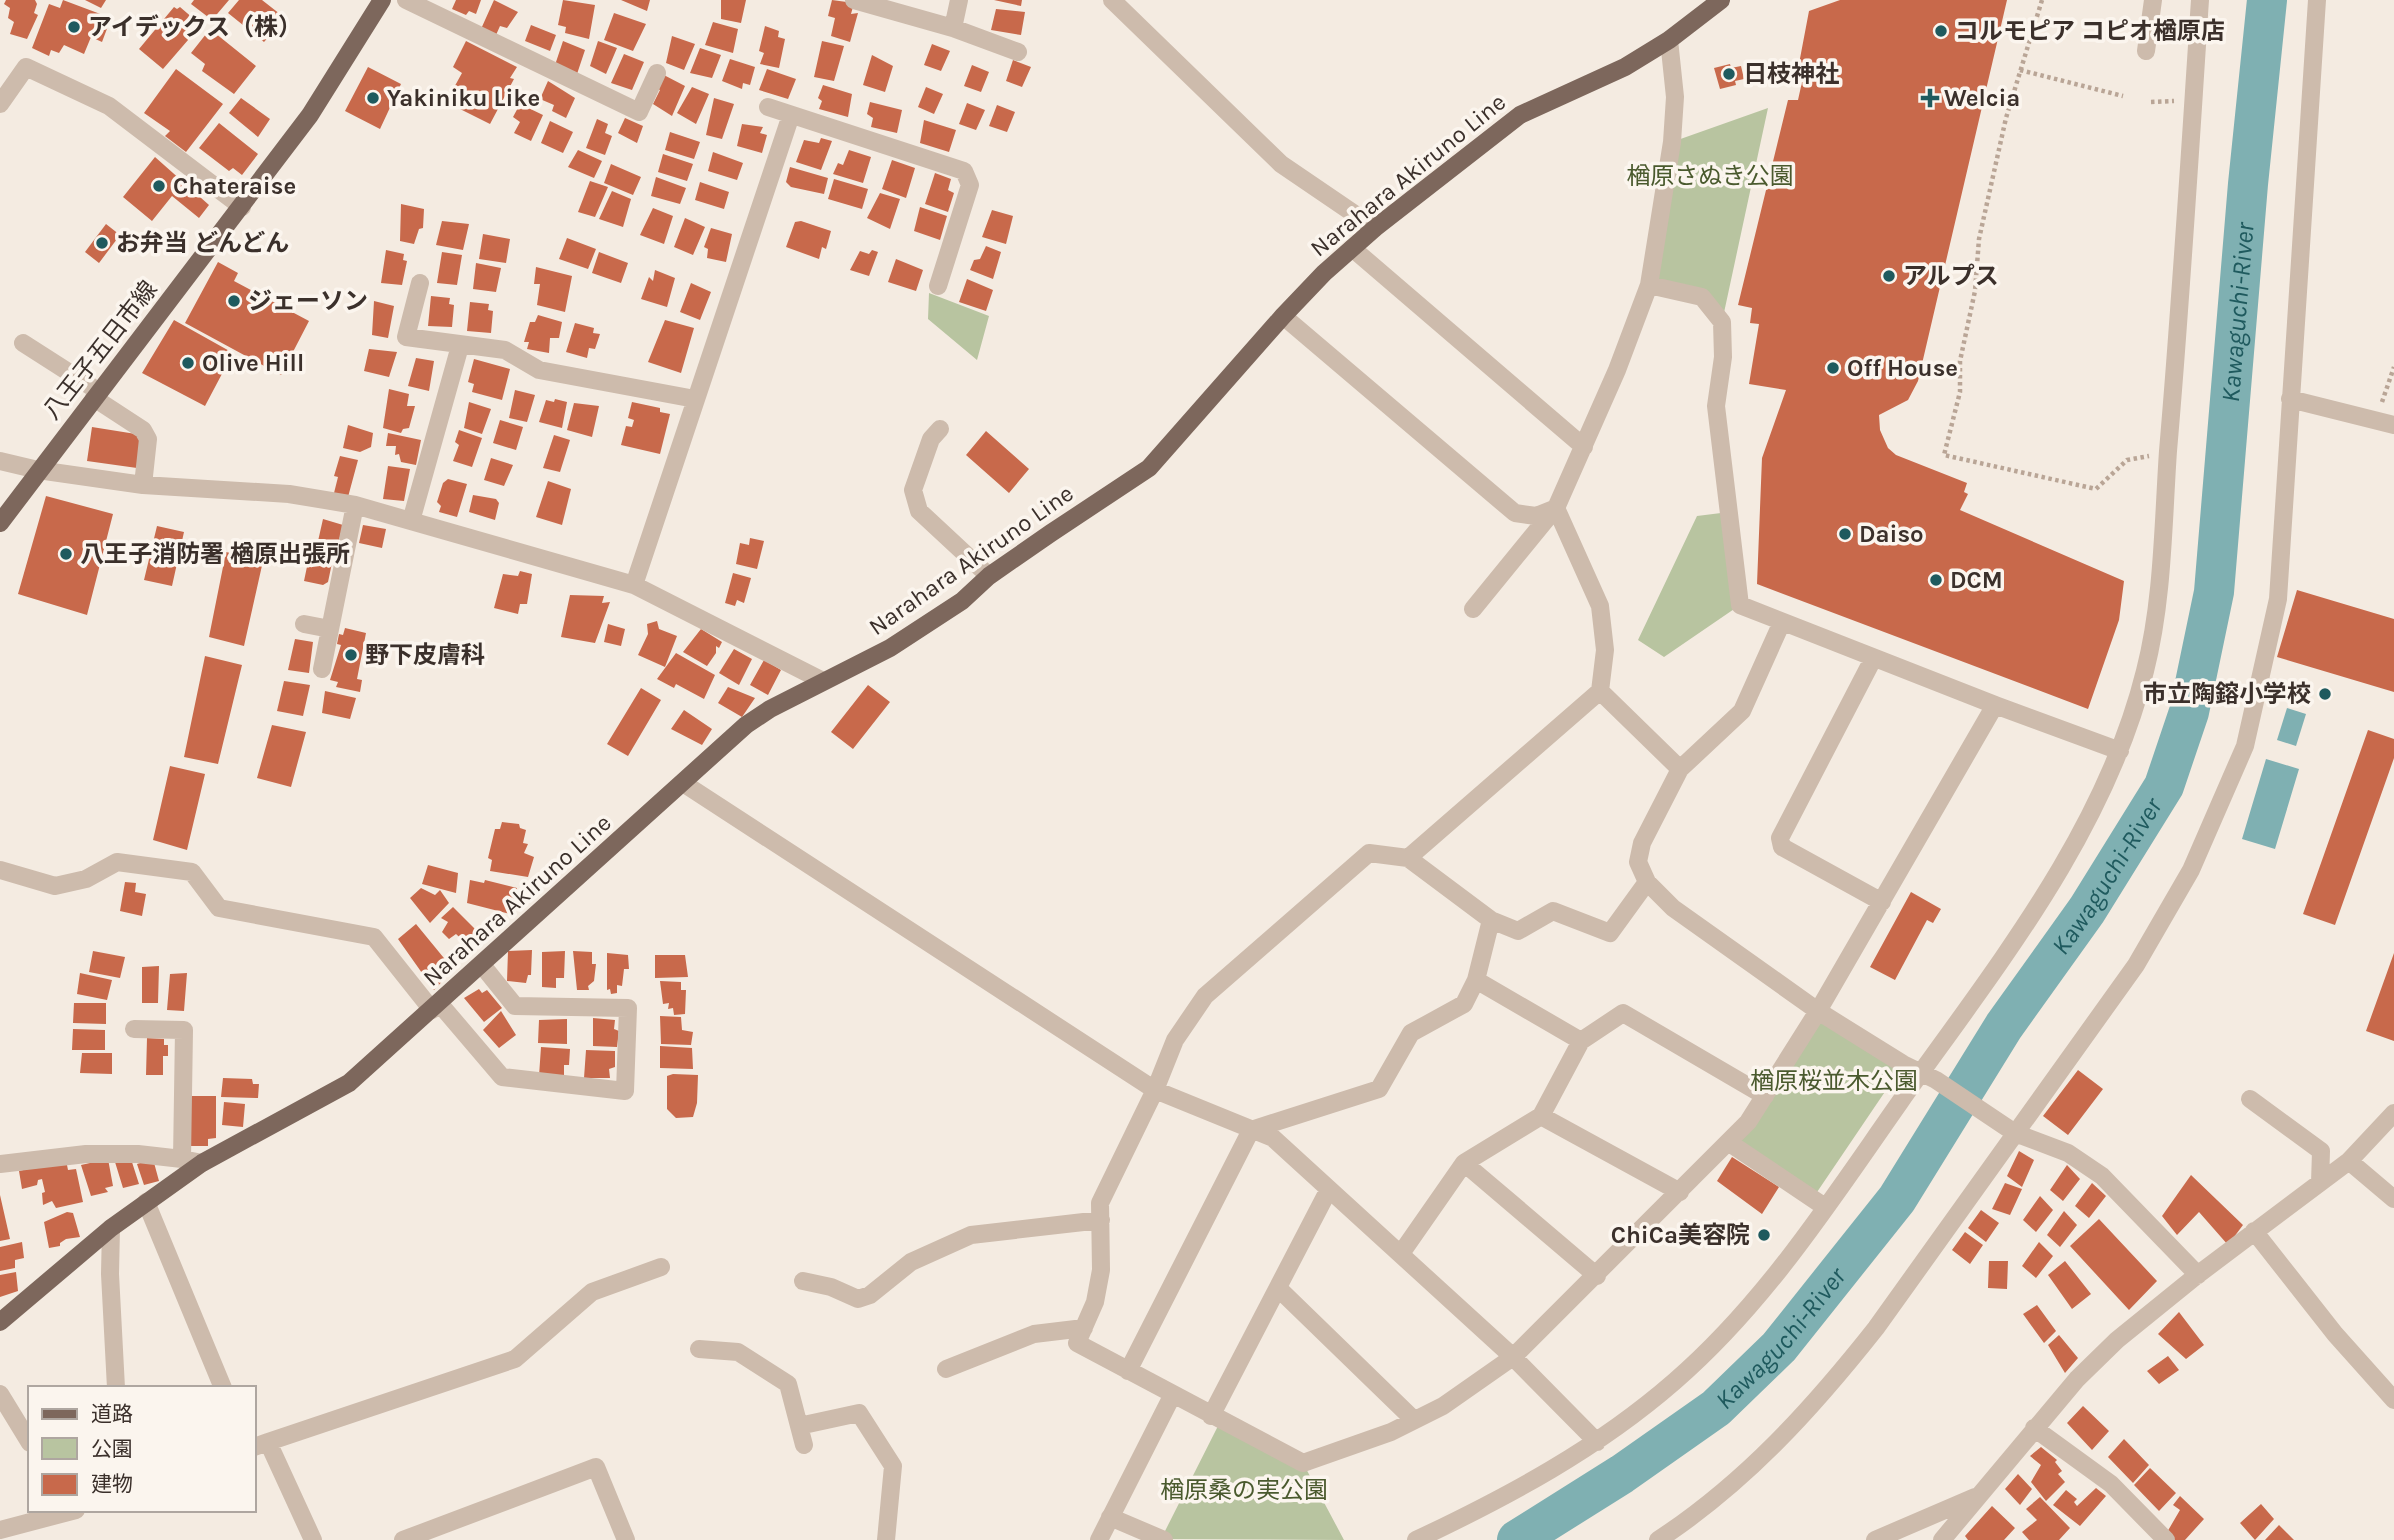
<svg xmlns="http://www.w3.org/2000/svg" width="2394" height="1540" font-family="Karla,'Noto Sans JP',sans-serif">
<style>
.green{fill:#b8c4a0}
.water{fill:#7fb0b2}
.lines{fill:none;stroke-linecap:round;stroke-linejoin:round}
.river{stroke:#7fb0b2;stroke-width:40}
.building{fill:#c8694b}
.path{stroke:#b9a596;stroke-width:4.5;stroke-dasharray:3.5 3.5;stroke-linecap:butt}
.minor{stroke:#cdbbac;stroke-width:18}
.major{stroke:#7d675c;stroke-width:18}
.poi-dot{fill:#1f5a5e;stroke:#fbf5ee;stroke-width:2.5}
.labels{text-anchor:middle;stroke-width:7;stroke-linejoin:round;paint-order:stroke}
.poi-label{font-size:24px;font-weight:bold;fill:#3b302b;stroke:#fbf5ee;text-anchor:start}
.street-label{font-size:24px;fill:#3b302b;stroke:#fbf5ee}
.park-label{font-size:24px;fill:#4a5a2e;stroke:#fbf5ee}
.water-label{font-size:26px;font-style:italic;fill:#1f5a5e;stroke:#fbf5ee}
</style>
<rect width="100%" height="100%" fill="#f4ebe1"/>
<path class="green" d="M1768 108 1722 322 1702 297 1649 285 1672 142Z
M929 293 989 316 977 360 928 319Z
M1729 512 1740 605 1664 657 1638 640 1697 516Z
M1818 1011 1899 1071 1813 1198 1728 1142Z
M1220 1422 1303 1463 1344 1540 1161 1539Z"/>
<path class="water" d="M2287 708 2306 714 2296 746 2277 740Z
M2266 759 2299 769 2275 849 2242 839Z"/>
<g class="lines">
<path class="river" id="s1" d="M1517 1540 1622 1474 1716 1408 1779 1347 1897 1199 2004 1026 2087 910 2164 786 2189 712 2214 592 2248 184 2267 0"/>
</g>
<path class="building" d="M6 0H35L37 4 34 13 38 15 27 39 10 34 14 22 8 18 10 8 4 4Z
M63 0 111 18 102 42 91 37 84 54 64 45 59 53 51 50 49 56 32 48 49 4 60 8Z
M85 0H106L101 8Z
M194 0H229L212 20 191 4Z
M239 0H262L285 18 264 42 228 13Z
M456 0H481L476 14 469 11 466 15 452 9Z
M494 0 518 12 507 28 500 26 496 35 481 29Z
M563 0 595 5 589 39 565 33 566 27 558 25Z
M621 0H650L647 11Z
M721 0H746L741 23 721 19Z
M832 0 854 3 851 14 858 13 850 42 831 36 835 18 828 16Z
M994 0H1022L1021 6Z
M1840 0H2007L1918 381 1908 400 1879 415 1880 430 1888 448 1896 455 1967 483 1964 492 1968 494 1960 510 2124 581 2119 620 2088 709 1757 584 1762 458 1786 390 1749 384 1759 324 1750 323 1752 308 1738 305 1788 100H1798L1804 73 1798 69 1809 11Z
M174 7 177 9 180 7 201 25 163 69 139 49Z
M996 9 1025 12 1021 35 991 30Z
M614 13 646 24 633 51 604 40Z
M713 22 738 29 733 53 705 45Z
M531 25 556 35 550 51 525 41Z
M765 26 779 31 778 37 785 39 779 68 760 64 764 53 759 51Z
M210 29 256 66 234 94 202 71 205 64 191 53Z
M672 36 695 44 684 70 666 63Z
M466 41 517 67 510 78 514 79 490 124 446 102 462 73 453 67Z
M563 41 585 50 577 74 555 65Z
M598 41 617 48 606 74 590 66Z
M822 41 844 46 834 81 814 77Z
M932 44 950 51 941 71 924 65Z
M700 48 721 55 712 78 690 73Z
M624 54 644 62 632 90 611 83Z
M872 55 893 66 885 92 863 85Z
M730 59 755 67 750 85 743 83 742 89 722 81Z
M1013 60 1031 67 1022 87 1006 81Z
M1730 64 1731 68 1741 66 1744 79 1735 81 1736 85 1720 89 1714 68Z
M972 65 989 72 981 92 964 86Z
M368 67 401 84 380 129 345 111Z
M176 69 223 104 186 152 165 136 170 131 144 113Z
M767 69 796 79 788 99 759 90Z
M660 73 685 86 672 116 653 104 660 90 653 87Z
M548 81 575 98 566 118 552 111 554 105 540 99Z
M823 85 852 94 848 117 819 109 822 101 818 98Z
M692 87 709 94 696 124 677 113Z
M926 87 943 94 934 114 918 107Z
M241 98 270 119 258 137 229 113Z
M714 98 734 104 722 139 706 135Z
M870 102 902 110 897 133 871 127 873 118 867 114Z
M967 103 985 110 976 130 959 124Z
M520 104 543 115 531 141 514 133 520 122 513 117Z
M997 105 1015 112 1007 132 989 126Z
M625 118 643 126 637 143 618 133Z
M597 119 608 124 605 133 612 136 605 155 586 148Z
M924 120 956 130 949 152 920 143Z
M550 121 573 132 563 153 541 143Z
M219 123 258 154 242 175 233 168 229 171 199 148Z
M742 124 763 127 760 133 767 135 762 153 737 146Z
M670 132 700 142 694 159 665 150Z
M821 138 832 141 821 170 796 162 804 140 819 143Z
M578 150 602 161 594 178 568 167Z
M849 150 871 157 863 183 833 174 838 163 843 165Z
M713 152 743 163 737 180 708 171Z
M663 154 693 164 687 181 658 172Z
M155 157 209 205 199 218 172 196 152 221 123 197Z
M892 160 915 168 906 198 882 189Z
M611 164 641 177 633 195 604 183Z
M790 167 828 178 824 194 791 187 786 182Z
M935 173 951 179 948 190 954 193 948 212 925 204Z
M656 177 686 188 680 204 651 196Z
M834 179 868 189 862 209 828 199Z
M590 181 608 187 595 217 578 212Z
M700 182 729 192 724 209 695 200Z
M612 191 631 199 623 227 599 219Z
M880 193 900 199 890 229 867 218Z
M401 204 424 209 423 228 419 229 414 244 400 241Z
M920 207 947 216 940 240 914 231Z
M653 208 673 216 664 244 640 235Z
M992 210 1013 216 1006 244 982 237Z
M685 218 705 227 693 255 674 247Z
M442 221 469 224 463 250 436 245Z
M801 221 831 231 826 249 822 247 819 259 786 247 795 222Z
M106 224 120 235 99 263 85 252Z
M711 228 732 234 726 262 707 258 708 249 704 247Z
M483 234 510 239 506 263 479 259Z
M567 238 596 249 588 269 559 259Z
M986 246 1001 252 993 279 970 270 974 260 980 259Z
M386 250 404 254 403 260 407 261 402 285 381 283Z
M872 250 878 252 869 276 850 270 860 251 869 254Z
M442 252 462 255 457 285 437 283Z
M599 252 628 263 621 283 592 273Z
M896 259 923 270 916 291 888 282Z
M218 262 238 273 234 281 309 321 281 375 185 323Z
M476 263 501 268 496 292 473 289Z
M536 267 572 276 565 312 537 305 540 284H534Z
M655 270 675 278 667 307 641 299 649 277 653 281Z
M967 279 993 290 986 311 959 302Z
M691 283 711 292 700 320 680 312Z
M431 296 450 298 449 304 454 305 452 327 428 326Z
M374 301 394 306 388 338 372 335Z
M470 302 489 304 488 310 493 311 491 333 467 331Z
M538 315 562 322 559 338H550L549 353 527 349 529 342H524L530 322H535Z
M174 320 233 353 205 406 142 373Z
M665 320 694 328 681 373 648 362Z
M575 323 594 328 593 333 600 334 595 349 589 348 587 358 566 352Z
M369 349 397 352 389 377 364 371Z
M416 358 434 361 429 391 408 386Z
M474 359 510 369 502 400 472 392 474 384 468 382Z
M389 389 409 394 407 406H415L409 428 403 429 401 433 383 428Z
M515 390 535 395 527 422 509 418Z
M555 399 567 402 562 428 539 422 546 400 554 402Z
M469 402 491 409 482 434 464 428Z
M632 402 660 408V412L670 414 660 454 621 445 626 426 632 427 634 420 628 418Z
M574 403 599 406 592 437 567 430Z
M500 420 523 427 516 450 493 443Z
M348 425 373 433 371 447 360 452 343 448Z
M92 427 142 435 137 468 87 461Z
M459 430 482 438 472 467 453 461 459 445 455 442Z
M986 431 1029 469 1009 493 966 455Z
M388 433 421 440 416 465 401 462 399 454 395 455 396 446H386Z
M554 435 570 440 560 472 543 468Z
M340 456 358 460 348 497 334 493 338 477 334 476Z
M491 458 513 465 504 486 484 480Z
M388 466 410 469 404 501 383 499Z
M448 479 467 484 457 517 439 512 441 506 437 502 443 483Z
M548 481 571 489 562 525 536 517Z
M473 495 496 499 499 503 495 520 469 512Z
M46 496 113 514 87 615 18 594Z
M323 519 343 525 335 556 316 550Z
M363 525 386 529 382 548 359 543Z
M157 526 184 532 172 586 144 580Z
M750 538 764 541 757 569 736 564 740 543 749 545Z
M226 552 263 561 244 646 209 637Z
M309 557 332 563 328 582 323 585 304 581Z
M520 571 532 574 527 604H520L518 614 494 608 503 574 518 576Z
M733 573 751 578 744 603 737 600 735 606 725 603Z
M2297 590 2394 619V692L2277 657Z
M570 595 604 596 602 603 610 602 595 643 561 637Z
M657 621 659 629 677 636 665 667 638 655 648 634 647 624Z
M608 624 625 629 621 646 604 642Z
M345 628 366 633 357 679 362 680 360 692 336 687 338 682 330 680 341 645 337 644 339 634 343 635Z
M701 629 722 642 719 648 716 646V653L707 666 683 652Z
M295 639 313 642 309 673 288 670Z
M734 649 752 659 739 685 719 673Z
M676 653 715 675 704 699 676 684 674 688 657 679Z
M205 656 242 665 218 764 184 757Z
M764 660 781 670 768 695 750 685Z
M284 681 310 685 303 716 277 711Z
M868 685 890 702 853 749 831 732Z
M728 687 755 698 742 717 718 703Z
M641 688 661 700 628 756 607 744Z
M325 691 356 698 350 719 322 713Z
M684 710 712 729 702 745 671 729Z
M272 725 306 732 291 787 257 778Z
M2368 730 2394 739V758L2335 925 2303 914Z
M170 766 205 774 187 850 153 840Z
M502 822 519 824 520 828 526 830 523 843 528 844 524 853 534 857 528 877 490 871 492 860 488 858 495 829H500Z
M428 865 458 873 456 893 422 884Z
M470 880 484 883 485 880 517 888 510 914 467 903Z
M125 882 136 883 135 892 146 894 142 916 120 911Z
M421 888 435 895 440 890 449 903 430 923 410 898Z
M1911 892 1941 909 1933 923 1927 920 1895 980 1870 967Z
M453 907 481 935 471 948 456 934 449 939 442 932 448 922 441 918Z
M416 924 448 963 444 964 451 972 434 990 398 939Z
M532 950 531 975H528L526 983 507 981 508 951Z
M93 951 125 957 120 978 89 972Z
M565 951 564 978H556V988L542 987V952Z
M573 951 592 952V964H596L594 981 588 986 589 990H577Z
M607 953 628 955 629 969H624L622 986 617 985V993L611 994 610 989 607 990Z
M2394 953V1041L2366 1031Z
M655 955H685L688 977 655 978Z
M159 966 158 1003H142V967Z
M80 973 112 980 107 1000 77 994Z
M187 973 184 1011 167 1010 170 974Z
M660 981 681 982V990H686L685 1014 674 1015 673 1008 668 1009 669 1003 663 1004Z
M479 989 482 993 487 990 502 1008 484 1022 464 998Z
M74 1003H106V1024L73 1023Z
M501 1011 516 1035 499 1048 483 1030Z
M660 1016 681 1017 682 1030 693 1032 691 1045 661 1044Z
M593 1018 615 1020 614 1029 619 1031 617 1047 593 1046Z
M567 1019V1044L538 1043 539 1020Z
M73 1029 105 1030V1050H72Z
M147 1038 164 1039V1045H168V1056H163V1075H146Z
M660 1046 692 1048 693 1069 660 1068Z
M541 1047 570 1049 569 1065H564V1075L539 1076Z
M586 1050 615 1051V1067L609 1069 610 1078H584Z
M82 1053H112V1074L80 1073Z
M2078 1070 2103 1089 2068 1135 2043 1116Z
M673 1074 698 1075 697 1103 693 1117 676 1118 667 1109V1076Z
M223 1078 252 1079 253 1084H259L258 1098 221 1097Z
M188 1096H216V1138L208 1139V1146H189Z
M224 1102 245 1104 243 1127 222 1125Z
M2019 1151 2034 1160 2022 1187 2007 1176Z
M1732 1157 1779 1187 1762 1214 1717 1181Z
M108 1159 113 1186 105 1188 108 1192 91 1196 81 1165Z
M131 1159 139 1184 123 1188 115 1162Z
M153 1159 159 1181 144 1185 137 1164Z
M66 1160 68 1170 76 1169 83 1202 56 1208 52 1201 43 1205 42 1193 45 1192 42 1179 38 1180 37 1185 22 1189 19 1171Z
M2067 1165 2080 1179 2063 1201 2050 1190Z
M2191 1175 2243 1225 2228 1245 2199 1212 2177 1235 2162 1216Z
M2005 1183 2022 1189 2010 1215 1992 1209Z
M2092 1183 2106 1196 2089 1218 2075 1206Z
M0 1195 10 1239 0 1241Z
M2040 1196 2053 1210 2036 1232 2023 1220Z
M1981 1210 1999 1223 1986 1242 1968 1228Z
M2064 1211 2077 1225 2060 1247 2047 1235Z
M67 1212 73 1213 80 1237 66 1239 60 1243V1246L49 1248 44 1222Z
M2099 1219 2157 1281 2129 1310 2070 1246Z
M1965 1232 1983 1245 1970 1264 1952 1250Z
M22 1242 24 1258 15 1260V1268L0 1271V1247Z
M2039 1242 2053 1256 2036 1278 2022 1266Z
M1989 1261H2008L2007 1289 1988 1288Z
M2065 1261 2091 1294 2072 1309 2048 1275Z
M16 1272 18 1291 0 1297V1275Z
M2037 1305 2056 1331 2044 1343 2023 1314Z
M2179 1312 2204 1345 2186 1359 2158 1334Z
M2059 1335 2078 1358 2065 1373 2048 1345Z
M2168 1356 2179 1370 2159 1384 2147 1371Z
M2083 1406 2109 1431 2092 1450 2067 1423Z
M2124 1439 2149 1465 2133 1483 2108 1457Z
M2041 1447 2057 1460 2055 1462 2062 1471 2058 1474 2065 1482 2046 1501 2031 1482 2041 1465 2030 1456Z
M2150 1468 2176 1493 2159 1511 2134 1485Z
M2018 1474 2032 1489 2020 1505 2005 1489Z
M2096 1488 2106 1496 2080 1526 2053 1505 2066 1490 2077 1499 2074 1502 2077 1506Z
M2180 1496 2204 1519 2185 1540H2172L2166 1534 2180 1510 2173 1505Z
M2040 1497 2070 1528 2059 1540H2029L2022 1532 2037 1520 2026 1509Z
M2261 1504 2274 1519 2255 1540 2240 1523Z
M1992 1506 2015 1528 2004 1540H1968L1965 1536Z
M2279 1525 2294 1540H2265Z"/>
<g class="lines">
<path class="path" d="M2042 0 2006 118 1979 239 1975 291 1960 361V392L1944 455 2096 489 2127 460 2149 456
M2020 70 2123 96
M2151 102 2174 101
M2382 402 2394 367"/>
<path class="minor" d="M406 0 639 112 657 73
M854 0 953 28
M959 0 953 28 1018 52
M1112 0 1281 164 1375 228
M1669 40 1675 97 1672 142 1649 285 1617 370 1556 508 1600 606 1605 650 1600 691 1680 769 1642 843 1638 862 1647 882 1673 908 1818 1011 1903 1064 1936 1080 2015 1133 2068 1153 2102 1176 2198 1275
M2146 51 2153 0
M0 104 26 67 109 106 242 207
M768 107 964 171 970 185 938 286
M1352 248 1584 447
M420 283 406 337 505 350 539 370 695 399
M1649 285 1702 297 1722 322 1723 357 1716 406 1740 605 1995 705
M1283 316 1515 513 1536 516 1556 508
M23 343 98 391
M94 398 143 430 148 439 143 485
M2290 399 2394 425
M940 429 931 439 913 490 919 511 989 576
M0 461 38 470 143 485 289 494 355 505 634 585 823 681
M411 521 460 346
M634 585 791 115
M1473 609 1553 511
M304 624 330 629
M1873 659 1780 838 1782 847 1882 902
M322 669 355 505
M1680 769 1742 711 1782 622
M683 783 1155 1090 1273 1138 1513 1357 1597 1442
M1408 858 1600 691
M0 870 55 886 86 879 117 862 192 872 219 908 374 937 432 1010
M1647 882 1610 933 1553 911 1518 931 1491 920 1408 858 1369 853 1205 996 1175 1040 1155 1090 1100 1203 1101 1270 1095 1302 1077 1343 1303 1463 1391 1432 1443 1406 1513 1357 1748 1122 1818 1011 1995 705 2120 751
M1476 980 1581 1041
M439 1003 502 1077 625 1091 628 1008 515 1006 482 965
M134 1029 184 1030 182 1159 202 1163
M2250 1099 2321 1151 2320 1183
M1541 1116 1680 1192
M1728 1142 1825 1207
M2349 1161 2394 1199
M1464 1163 1597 1276
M0 1164 86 1154H138L182 1159
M146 1202 223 1388
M111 1228 110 1274 116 1388
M2254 1231 2335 1334 2394 1400
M1402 1252 1464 1163 1541 1116 1581 1041 1623 1013 1765 1096
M803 1281 831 1287 858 1299 870 1295 911 1262 971 1235 1101 1220
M1279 1289 1414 1420
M699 1349 738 1352 788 1384 804 1445
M946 1369 1034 1334 1084 1328
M1128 1371 1251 1130 1379 1089 1411 1033 1464 1004 1476 980 1491 920
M0 1394 30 1443
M1211 1416 1328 1191
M799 1426 859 1413 893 1466 886 1540
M2034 1428 2111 1484 2166 1540
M268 1442 515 1359 592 1292 661 1267
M254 1447 268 1442 313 1540
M1110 1517 1164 1540
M0 1530 76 1510
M403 1540 596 1467 626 1540
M1099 1540 1172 1396
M1416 1540C1509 1496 1597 1449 1675 1381 1766 1302 1831 1200 1900 1102 1995 968 2105 833 2145 671 2163 601 2163 524 2168 451 2181 301 2190 150 2200 0
M1658 1540C1745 1483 1812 1409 1876 1328L2136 965 2191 870 2245 746 2278 599 2317 0
M1875 1540 1975 1497
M1942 1540 2077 1379 2117 1340 2196 1276 2349 1161 2394 1113"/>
<path class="major" d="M0 523 310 115 382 0
M0 1322 111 1228 202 1163 349 1083 746 725 770 709 890 648 962 601 989 576 1051 533 1149 468 1283 316 1324 273 1375 228 1520 115 1625 67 1669 40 1721 0"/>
</g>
<g class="poi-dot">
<circle cx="74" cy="27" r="7"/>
<circle cx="1941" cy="31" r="7"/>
<circle cx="1729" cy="74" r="7"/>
<circle cx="373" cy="98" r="7"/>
<path d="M1926.5 87.5h7v7h7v7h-7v7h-7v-7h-7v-7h7z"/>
<circle cx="159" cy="186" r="7"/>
<circle cx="102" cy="243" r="7"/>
<circle cx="1889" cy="276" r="7"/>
<circle cx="234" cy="301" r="7"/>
<circle cx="188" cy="363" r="7"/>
<circle cx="1833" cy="368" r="7"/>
<circle cx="1845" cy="534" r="7"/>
<circle cx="66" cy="554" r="7"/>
<circle cx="1936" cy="580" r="7"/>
<circle cx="351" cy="655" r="7"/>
<circle cx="2325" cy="694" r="7"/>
<circle cx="1764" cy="1235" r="7"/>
</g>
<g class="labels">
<g class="poi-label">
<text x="88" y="35">アイデックス（株）</text>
<text x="1955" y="39">コルモピア コピオ楢原店</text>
<text x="1743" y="82">日枝神社</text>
<text x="387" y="106">Yakiniku Like</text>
<text x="1944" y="106">Welcia</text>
<text x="173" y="194">Chateraise</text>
<text x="116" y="251">お弁当 どんどん</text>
<text x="1903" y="284">アルプス</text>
<text x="248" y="309">ジェーソン</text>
<text x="202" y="371">Olive Hill</text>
<text x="1847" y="376">Off House</text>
<text x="1859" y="542">Daiso</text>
<text x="80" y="562">八王子消防署 楢原出張所</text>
<text x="1950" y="588">DCM</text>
<text x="365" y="663">野下皮膚科</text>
<text x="2311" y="702" text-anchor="end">市立陶鎔小学校</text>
<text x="1750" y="1243" text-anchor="end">ChiCa美容院</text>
</g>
<g class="street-label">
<text transform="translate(1408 175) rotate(-39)" y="8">Narahara Akiruno Line</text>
<text transform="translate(100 350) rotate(-52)" y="8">八王子五日市線</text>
<text transform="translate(971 560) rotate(-35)" y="8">Narahara Akiruno Line</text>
<text transform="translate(517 900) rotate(-42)" y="8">Narahara Akiruno Line</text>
</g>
<g class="park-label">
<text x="1710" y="184">楢原さぬき公園</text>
<text x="1834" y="1089">楢原桜並木公園</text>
<text x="1244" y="1498">楢原桑の実公園</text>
</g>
<g class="water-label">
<text dy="9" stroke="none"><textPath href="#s1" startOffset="1489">Kawaguchi-River</textPath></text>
<text dy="9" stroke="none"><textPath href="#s1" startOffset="901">Kawaguchi-River</textPath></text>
<text dy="9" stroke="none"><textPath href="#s1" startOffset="334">Kawaguchi-River</textPath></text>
</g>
</g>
<rect x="28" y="1386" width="228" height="126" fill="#fbf5ee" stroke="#aea6a0" stroke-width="2"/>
<rect x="42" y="1409" width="35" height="10" fill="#7d675c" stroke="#aea6a0" stroke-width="2"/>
<text x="91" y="1421" font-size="21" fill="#3b302b">道路</text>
<rect x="42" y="1438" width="35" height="21" fill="#b8c4a0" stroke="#aea6a0" stroke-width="2"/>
<text x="91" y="1456" font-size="21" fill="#3b302b">公園</text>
<rect x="42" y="1474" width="35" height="21" fill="#c8694b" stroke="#aea6a0" stroke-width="2"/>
<text x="91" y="1491" font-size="21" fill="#3b302b">建物</text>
</svg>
